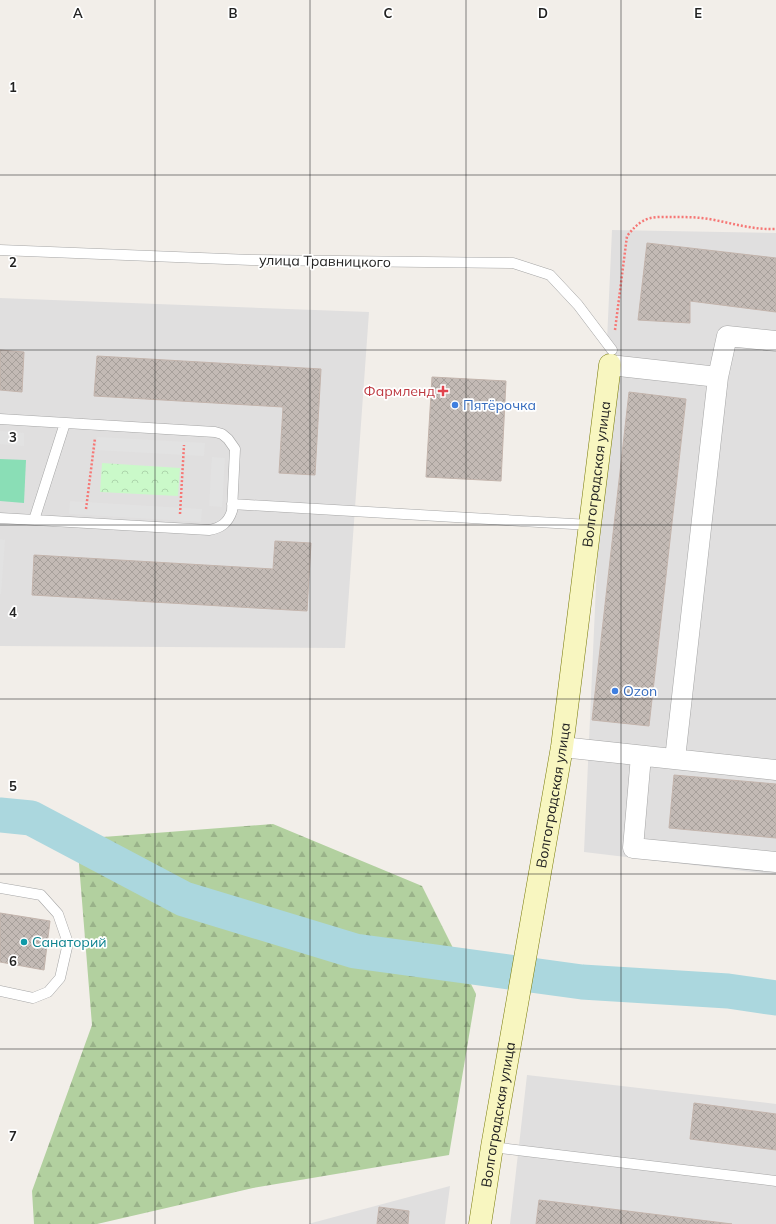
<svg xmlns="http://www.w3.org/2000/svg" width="776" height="1224" font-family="Mulish,sans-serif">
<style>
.residential{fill:#e0dfdf}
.forest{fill:url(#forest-firs)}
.park{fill:url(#park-crowns)}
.pitch{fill:#8adeb6}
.parking{fill:#e2e2e2}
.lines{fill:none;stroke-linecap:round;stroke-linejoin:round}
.river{stroke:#abd7de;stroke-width:35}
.building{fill:url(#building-cross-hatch);stroke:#c3b4ac}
.lane-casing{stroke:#a6a6a6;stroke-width:11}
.street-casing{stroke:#a6a6a6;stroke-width:21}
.secondary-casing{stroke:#787a08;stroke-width:23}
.path{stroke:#f67775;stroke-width:2.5;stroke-dasharray:2 2;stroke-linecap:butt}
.lane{stroke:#fff;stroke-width:10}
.street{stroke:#fff;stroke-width:20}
.secondary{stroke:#f8f6c0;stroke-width:22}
.grid{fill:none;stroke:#222;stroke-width:1;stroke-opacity:0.55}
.health-dot{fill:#e0444e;stroke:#fff;stroke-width:1.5}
.shop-dot{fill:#3f7fe0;stroke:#fff;stroke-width:1.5}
.culture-dot{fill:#0f9aa8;stroke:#fff;stroke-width:1.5}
.labels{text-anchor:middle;stroke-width:3.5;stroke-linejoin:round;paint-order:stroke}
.street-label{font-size:14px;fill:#222;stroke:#fff}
.health-label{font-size:14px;fill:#be3a42;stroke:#fff;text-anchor:end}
.shop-label{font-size:14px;fill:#366cbe;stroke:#fff;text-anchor:start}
.culture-label{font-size:14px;fill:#0d838f;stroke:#fff;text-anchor:start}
.grid-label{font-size:13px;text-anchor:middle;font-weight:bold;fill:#222;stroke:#fff;stroke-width:3.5;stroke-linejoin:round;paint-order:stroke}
</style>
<defs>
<pattern id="forest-firs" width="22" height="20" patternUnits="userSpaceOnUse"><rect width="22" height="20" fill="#b2d09f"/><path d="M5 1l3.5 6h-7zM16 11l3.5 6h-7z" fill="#99b289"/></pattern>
<pattern id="park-crowns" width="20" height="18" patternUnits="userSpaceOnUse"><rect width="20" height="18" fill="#caf9c9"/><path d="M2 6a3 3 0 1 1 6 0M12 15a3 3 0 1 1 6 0" fill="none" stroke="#add5ac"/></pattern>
<pattern id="building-cross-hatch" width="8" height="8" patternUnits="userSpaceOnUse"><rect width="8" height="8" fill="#c3bab5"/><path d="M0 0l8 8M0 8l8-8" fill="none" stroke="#a7a09b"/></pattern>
</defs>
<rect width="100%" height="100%" fill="#f2eee9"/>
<path class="residential" d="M612 230 776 233V875L584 852Z
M0 298 369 312 345 648 0 646Z
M527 1075 776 1104V1224H510Z
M450 1186 445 1224H308Z"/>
<path class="forest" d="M273 824 422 886 476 994 449 1155 253 1188 97 1224H34L32 1191 92 1025 77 839Z"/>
<path class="park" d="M102 463 180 468 178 496 100 492Z"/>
<path class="pitch" d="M0 459 26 460 24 503 0 501Z"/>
<path class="parking" d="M0 431 24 433V446L0 444Z
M97 437 205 443 204 456 96 450Z
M212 457 225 458 222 507 209 506Z
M70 501 202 509 201 522 69 514Z
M0 539 5 540 1 594H0Z"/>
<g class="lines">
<path class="river" d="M0 815 31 818 184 899 355 951 582 982 728 991 776 998"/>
</g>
<path class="building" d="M647 243 776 258V312L690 301V323L638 320Z
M0 350 24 352 22 392 0 390Z
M97 356 321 369 315 475 279 473 283 407 94 396Z
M432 377 506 381 501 481 426 477Z
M629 392 686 399 649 726 592 720Z
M275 541 311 543 307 611 32 595 34 555 273 569Z
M674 775 776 784V838L669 828Z
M0 913 50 921 44 970 0 962Z
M694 1103 776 1114V1150L690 1139Z
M539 1200 732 1224H536Z
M379 1207 409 1211 408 1224H377Z"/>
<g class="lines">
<g class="lane-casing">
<path id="lane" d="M0 250 251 260 513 263 550 275 578 305 612 350
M0 419 215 432 222 434 228 439 235 449 232 511C228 523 221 528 209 530L0 518
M232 504 590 525
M34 520 65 423
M0 888 41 895 58 914 68 943 60 978 48 992 33 998 0 991
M492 1147 776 1181"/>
</g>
<g class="street-casing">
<path id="street" d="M610 365 718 377 727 336 776 341
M562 747 776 770
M641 756 633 848 776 862
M675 759 718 377"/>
</g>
<g class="secondary-casing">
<g id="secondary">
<path id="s1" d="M480 1224 492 1147 562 747 610 365"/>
</g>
</g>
<path class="path" d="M615 330 627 236C632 230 636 225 643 221 651 216 663 217 673 217 685 217 697 217 709 219 732 223 753 230 776 229
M86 509 95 438
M180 514 184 445"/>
<use href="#lane" class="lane"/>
<use href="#street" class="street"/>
<use href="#secondary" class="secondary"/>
</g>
<path class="grid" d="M155 0V1224M310 0V1224M466 0V1224M621 0V1224M0 175H776M0 350H776M0 525H776M0 699H776M0 874H776M0 1049H776"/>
<path class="health-dot" d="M441 385h4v4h4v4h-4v4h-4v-4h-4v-4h4z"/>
<g class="shop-dot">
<circle cx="455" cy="405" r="4"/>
<circle cx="615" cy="691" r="4"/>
</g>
<circle class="culture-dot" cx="24" cy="942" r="4"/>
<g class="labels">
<g class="street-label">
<text transform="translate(325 261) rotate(1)" y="5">улица Травницкого</text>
<text dy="5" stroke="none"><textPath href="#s1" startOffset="759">Волгоградская улица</textPath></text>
<text dy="5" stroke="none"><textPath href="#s1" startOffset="435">Волгоградская улица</textPath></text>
<text dy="5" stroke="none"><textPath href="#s1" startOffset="111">Волгоградская улица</textPath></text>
</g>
<g class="health-label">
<text x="435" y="396">Фармленд</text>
</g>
<g class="shop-label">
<text x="463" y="410">Пятёрочка</text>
<text x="623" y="696">Ozon</text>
</g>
<g class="culture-label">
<text x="32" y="947">Санаторий</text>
</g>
</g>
<g class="grid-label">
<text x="78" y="18">A</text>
<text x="233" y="18">B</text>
<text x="388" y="18">C</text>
<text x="543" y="18">D</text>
<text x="698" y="18">E</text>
<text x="13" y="92">1</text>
<text x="13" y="267">2</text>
<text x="13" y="442">3</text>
<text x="13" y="617">4</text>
<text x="13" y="791">5</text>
<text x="13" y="966">6</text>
<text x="13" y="1141">7</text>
</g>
</svg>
